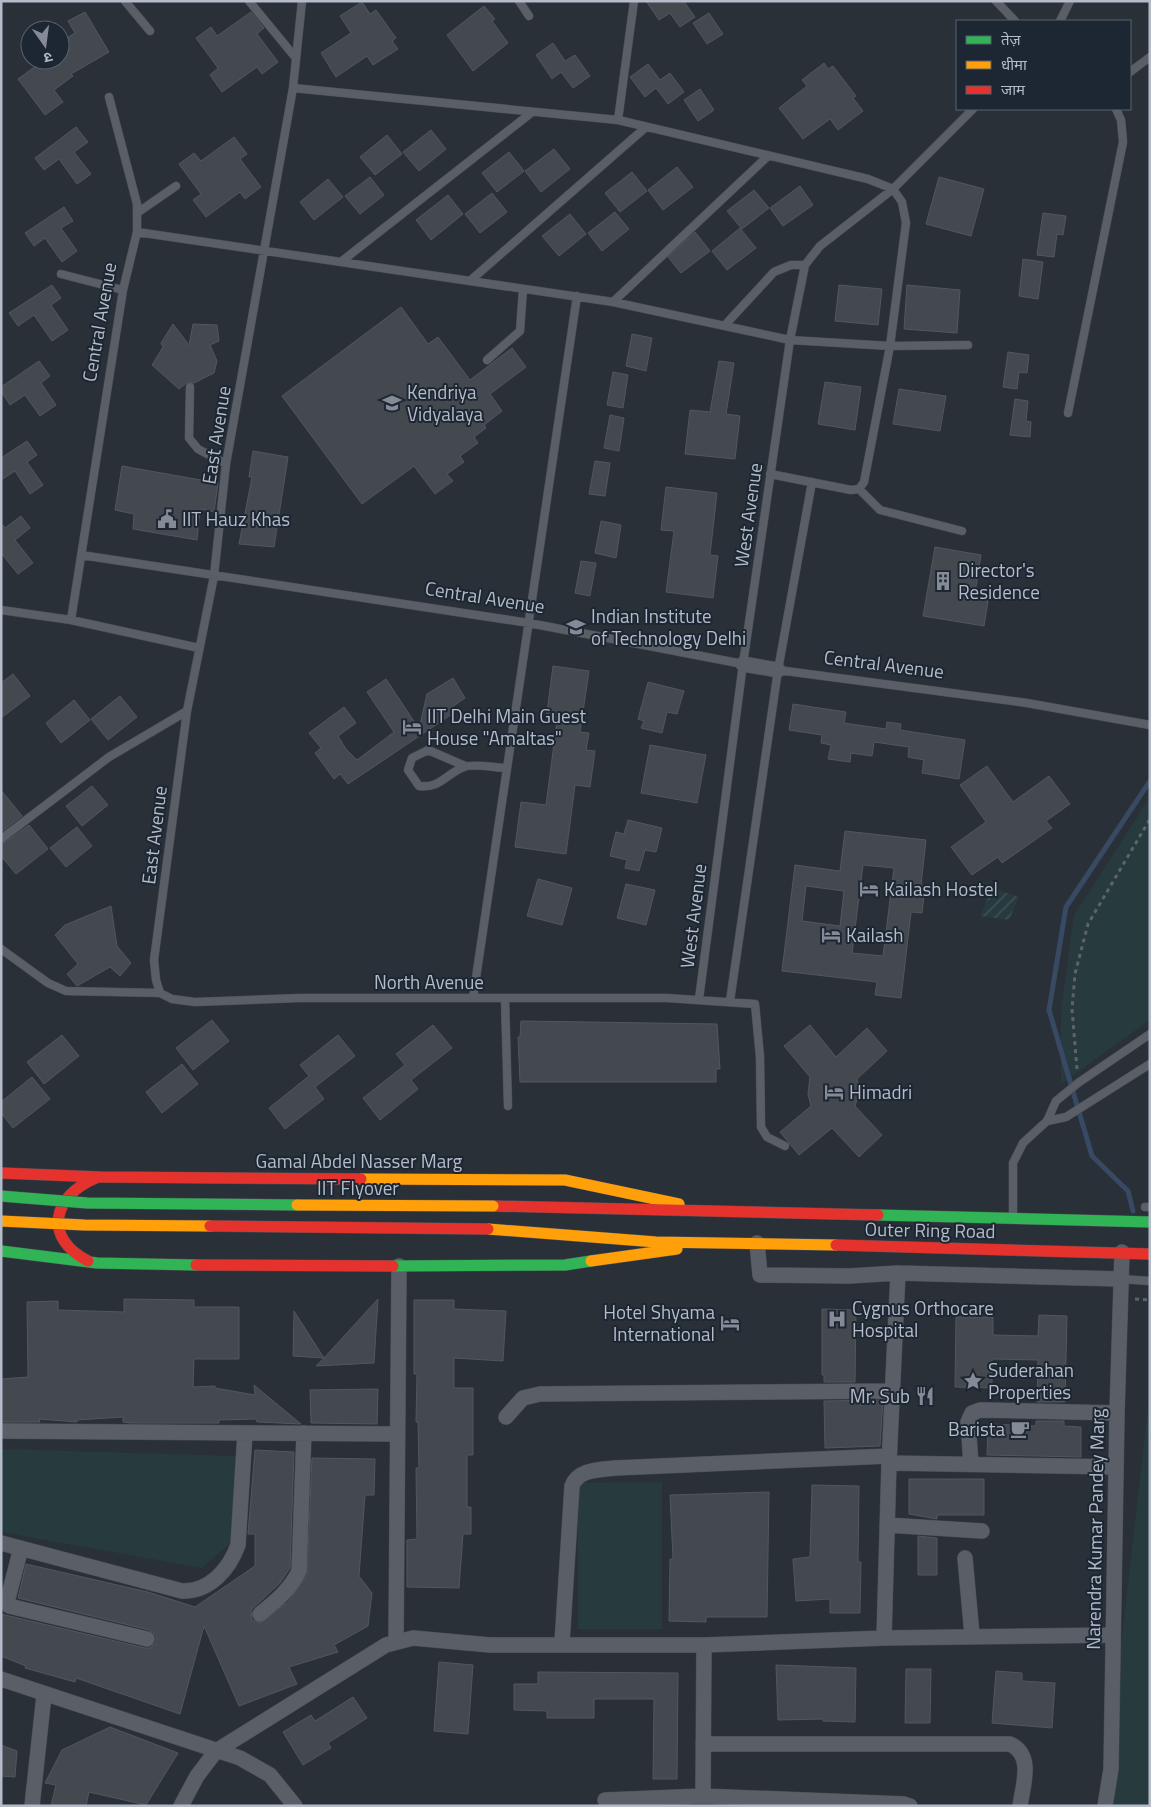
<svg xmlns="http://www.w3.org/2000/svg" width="1151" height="1807" font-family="'Titillium Web','Noto Sans Devanagari',sans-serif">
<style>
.park{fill:#273a3e}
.garden{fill:url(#garden-furrows)}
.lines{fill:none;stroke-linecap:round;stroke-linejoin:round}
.stream{stroke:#384963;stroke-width:5}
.building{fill:#444950;stroke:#52575f;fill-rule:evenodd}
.lane-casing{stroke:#484c53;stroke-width:9}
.street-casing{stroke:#484c53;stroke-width:16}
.fast-casing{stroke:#484c53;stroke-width:12}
.slow-casing{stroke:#484c53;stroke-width:12}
.jam-casing{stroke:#484c53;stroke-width:12}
.path{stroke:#5d636a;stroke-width:3;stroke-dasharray:4 4;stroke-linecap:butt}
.lane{stroke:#5a5e66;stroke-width:8}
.street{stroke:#5a5e66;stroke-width:15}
.fast{stroke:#30b455;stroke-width:11}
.slow{stroke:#ff9f0a;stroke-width:11}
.jam{stroke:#e5322d;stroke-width:11}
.fast-bridge-casing{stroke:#484c55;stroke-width:12;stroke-linecap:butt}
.slow-bridge-casing{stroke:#484c55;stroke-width:12;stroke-linecap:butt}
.jam-bridge-casing{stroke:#484c55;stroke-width:12;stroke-linecap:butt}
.fast-bridge{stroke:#30b455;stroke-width:11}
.slow-bridge{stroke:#ff9f0a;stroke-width:11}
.jam-bridge{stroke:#e5322d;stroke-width:11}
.labels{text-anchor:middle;stroke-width:4;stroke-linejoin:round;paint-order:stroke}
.street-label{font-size:19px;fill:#b4bcc9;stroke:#1d2633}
.poi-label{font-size:19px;fill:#b4bcc9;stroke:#1d2633;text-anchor:start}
</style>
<defs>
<pattern id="garden-furrows" width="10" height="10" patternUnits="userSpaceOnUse" patternTransform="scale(1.25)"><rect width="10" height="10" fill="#273a3e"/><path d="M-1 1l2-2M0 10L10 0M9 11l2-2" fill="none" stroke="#445559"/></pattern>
</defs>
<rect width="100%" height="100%" fill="#2a3038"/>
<path class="park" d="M1150 797V1020L1061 1084V1009L1074 915Z
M1150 1389V1806H1103Z
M1 1449 237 1456 235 1539 202 1568 1 1532Z
M662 1482V1629H578V1483Z"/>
<path class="garden" d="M993 888 1019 897 1009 920 980 916Z"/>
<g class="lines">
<path class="stream" d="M1133 1211 1128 1191 1092 1156 1049 1010 1066 907 1150 781"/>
</g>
<path class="building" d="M646 1H687L685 3 695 17 680 27 670 13 659 20Z
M362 2 370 14 376 10 396 38 392 41 398 49 373 65 367 56 336 77 321 53 351 33 340 16Z
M484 6 495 19 492 21 508 43 473 71 447 35Z
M85 12 109 52 71 74 73 76 54 90 63 102 45 115 18 79 44 60H60V42L75 33 68 21Z
M251 12 264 28 257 34 278 62 262 74 257 67 222 92 210 75 218 68 196 38 211 27 217 36Z
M709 13 723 34 707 44 693 23Z
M553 43 565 61 575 55 590 76 573 88 561 72 552 79 536 55Z
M824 63 828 69 833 66 856 96 853 98 863 111 838 130 830 119 803 139 779 108 807 86 802 80Z
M648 64 660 80 670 73 684 92 668 104 656 88 645 97 630 77Z
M700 89 714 110 698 121 684 100Z
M76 127 88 142 74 152 91 174 77 184 59 159 44 170 35 158Z
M431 130 446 149 419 171 403 152Z
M387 135 402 154 375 175 360 157Z
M234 137 247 154 240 159 261 187 245 199 240 192 206 217 193 200 201 194 179 164 194 153 201 161Z
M554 149 570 169 541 192 525 171Z
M509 152 524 171 497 192 482 173Z
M677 167 693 187 663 210 648 190Z
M632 172 647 191 620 212 605 193Z
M370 177 384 195 360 214 345 196Z
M939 177 984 189 971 236 926 224Z
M328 179 343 197 314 220 300 202Z
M800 186 813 205 783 226 770 208Z
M754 190 769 208 742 229 727 211Z
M492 193 507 212 480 233 465 214Z
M448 195 463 214 431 240 416 220Z
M64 207 73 221 61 228 77 251 62 262 45 238 34 246 25 233Z
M615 212 629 229 602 251 588 233Z
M1043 213 1066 216 1063 235 1057 234 1054 257 1037 255Z
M570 214 586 234 559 256 542 236Z
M740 228 756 248 727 270 712 251Z
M695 232 710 251 681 273 668 257Z
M1023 259 1043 262 1038 299 1019 296Z
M52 285 61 298 51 305 68 330 52 341 34 315 18 326 9 313Z
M839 285 882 289 878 325 835 321Z
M907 285 960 290 957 333 904 329Z
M401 307 428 344 438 337 470 380 512 348 526 367 490 394 502 411 484 425 486 428 474 437 478 443 460 456 464 462 447 474 453 481 435 494 414 466 362 504 282 396Z
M173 324 189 345 193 324 217 325 219 341 210 345 217 361 214 373 194 383 188 382 179 389 152 365 163 347 161 343Z
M632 334 652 338 646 371 626 366Z
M1008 352 1029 355 1027 373 1019 372 1017 389 1003 387Z
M39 361 50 376 41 383 56 405 40 416 25 395 10 405 1 391V387Z
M719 361 734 363 726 414 740 416 735 459 685 454 690 410 710 412Z
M613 372 628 375 623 408 607 405Z
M825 382 861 387 855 430 818 424Z
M899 389 946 396 940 431 893 424Z
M1015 399 1028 401 1026 421 1031 422 1030 437 1010 435Z
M610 415 624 418 619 451 604 448Z
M27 441 37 455 27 462 43 485 30 494 15 471 1 480V458Z
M253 451 288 457 274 547 239 544 252 477H249Z
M595 461 610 463 605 496 589 494Z
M122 466 218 483 214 512 200 509 197 540 133 529 134 514 115 510Z
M666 487 717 493 710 555 718 556 713 598 666 592 674 531 661 530Z
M21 516 30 528 15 540 33 563 18 574 1 553V523L5 528Z
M601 521 621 525 616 558 595 553Z
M935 547 981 555 975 593 989 595 984 626 923 616Z
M581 561 596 563 590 596 575 593Z
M553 666 589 671 580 732 589 733 586 750 595 751 590 787 575 785 566 854 515 847 521 802 546 805 557 721 546 720Z
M13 674 30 696 1 718V683Z
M453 678 465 698 452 707 455 712 348 784 340 774 334 779 315 753 321 748 309 733 344 707 356 723 338 736 346 749 357 760 394 732 367 692 386 679 419 729 427 694Z
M648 682 684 691 677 714 667 712 662 733 641 728 644 721 638 719Z
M120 696 137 717 108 740 91 719Z
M74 700 90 720 61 743 46 723Z
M793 704 846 712 844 723 886 729 887 722 901 724 900 730 965 740 959 779 922 773 924 760 908 757 909 747 874 742 872 756 851 753 850 762 828 759 831 745 821 743 822 735 789 730Z
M650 745 706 755 697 803 641 793Z
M987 766 1013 802 1049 776 1070 804 1046 821 1052 828 1002 863 998 857 972 875 951 847 986 822 960 785Z
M92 786 108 805 82 826 66 806Z
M1 790 22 816 1 832Z
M628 820 662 828 656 852 645 850 639 871 625 868 627 860 610 856 616 832 624 834Z
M29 825 48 849 16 874 1 856V845Z
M77 827 92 846 66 867 50 848Z
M845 831 926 840 921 885 925 886 922 913 911 912 901 998 875 995 877 982 782 971 795 865 840 871ZM863 865 894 868 883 956 852 953ZM806 886 844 891 840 926 802 921Z
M538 879 572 888 562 925 527 916Z
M626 884 655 890 646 925 617 918Z
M111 906 117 946 131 963 120 976 110 967 77 986 67 974 78 964 55 935 65 925Z
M212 1020 229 1041 193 1070 176 1048Z
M521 1021 717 1024 720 1069H716V1082H520L518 1037H520Z
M433 1025 452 1048 411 1080 418 1089 380 1120 363 1098 405 1065 396 1054Z
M810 1025 836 1057 867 1028 887 1051 857 1079 860 1090 855 1106 882 1135 859 1157 832 1128 799 1155 780 1132 811 1106 808 1094 810 1077 784 1046Z
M62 1035 79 1056 44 1084 27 1062Z
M338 1035 355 1056 315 1087 324 1099 285 1129 269 1108 309 1076 300 1065Z
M182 1064 198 1084 162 1113 146 1092Z
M32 1077 50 1099 13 1128 1 1113V1102Z
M124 1299 194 1300V1307H239V1359H194L193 1387 215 1386V1388L255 1395 254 1385 301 1424 257 1422 256 1419 219 1420V1423H130L123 1422V1417L77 1420V1422L39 1419 40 1422H1V1379L28 1377 27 1302 58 1301V1310L124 1312Z
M378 1299 374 1363 316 1366 324 1358Z
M414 1300H454V1309L506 1311 503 1361 454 1358V1388H473V1455H467V1507H471V1534H463L459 1588 407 1587V1540L417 1539 416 1468H419L418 1422H416L417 1374H414Z
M822 1309 856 1310 855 1382H824V1375H822Z
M294 1311 324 1358 293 1356Z
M1039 1315 1067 1316 1065 1402H1037L1038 1360 992 1359V1388L955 1387 956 1317H993V1335L1038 1336Z
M378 1389 377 1424 311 1423 310 1390Z
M883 1400 880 1446 825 1448 824 1401Z
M1036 1421H1064V1426L1081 1427V1457L987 1455 988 1424 1036 1426Z
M255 1450 294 1452 290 1568 280 1583 251 1610 252 1620 261 1623 289 1601 307 1575 312 1458 375 1459 374 1495H365L359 1576 372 1593 368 1626 334 1645 338 1652 289 1667 297 1684 239 1706 204 1626 180 1714 76 1678 75 1682 25 1668 26 1666 1 1656V1614L145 1648H150L156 1642V1636L149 1630 18 1598 26 1564 148 1592 195 1607 255 1566V1534H248Z
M909 1479H984V1515H937V1519L909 1514Z
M812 1485 859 1486 858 1562H861L860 1613H830V1599L796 1601 793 1559 810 1557Z
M769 1492 767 1617H706V1622L669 1621 670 1559H673L670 1495Z
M918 1536 937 1538V1575H918Z
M439 1662 473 1665 468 1734 434 1731Z
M776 1665 856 1668 855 1722 823 1721V1719L778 1720Z
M906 1669H931L930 1723H905Z
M996 1671 1022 1673V1681L1055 1683 1052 1728 992 1723Z
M538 1672 678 1673 677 1779H653L654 1699H594V1718H547V1711L514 1710V1684H538Z
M353 1697 367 1718 328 1743 331 1748 303 1765 283 1732 311 1715 315 1721Z
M110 1727 178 1753 146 1805 89 1792 86 1806H51L56 1785 45 1783 62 1750Z
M1 1745 17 1751 15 1777 1 1776Z"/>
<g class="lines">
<g class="lane-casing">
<path id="lane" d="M125 1 150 31
M249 1 295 57
M519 1 529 16
M996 1 1015 21
M1060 21 1070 1
M1130 72 1150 57
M293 88 618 120 868 179 893 189 902 202 906 223 890 346 864 482 859 489 851 490 770 474
M618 120 634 1
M137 213 176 186
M137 232 613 302 790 340 890 346 968 345
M342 261 531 113
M61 274 123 290
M471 280 646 127
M613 302 768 156
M725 325 774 272 791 265H805
M487 360 520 331 523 289
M190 387 189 438 198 449 226 464
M1068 413 1123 142 1121 120 1116 109
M859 489 880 510 962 531
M81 555 529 623 743 664
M1 610 71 620 199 648
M71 620 123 290 137 232V204L109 97
M778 670 1027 703 1150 725
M465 766 428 750 412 758 408 770 419 786C440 789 447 773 464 767 473 763 497 768 507 768
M1 839 109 757 187 711
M1 949 48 983 66 991 160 993 172 999 195 1002 299 998H667L755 1004 760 1057 761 1127 767 1137 785 1146
M160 993 156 980 154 960 187 711 214 576 226 464 293 88 302 1
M473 998 577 296
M505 999 508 1106
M699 999 743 664 790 340 805 265 820 246 893 189 973 109
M730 1001 778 670 812 482
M1047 1121 1066 1117 1150 1064
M1145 1207H1150
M1013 1217V1163L1023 1143 1047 1121 1056 1101 1078 1083 1150 1034
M1120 1279 1150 1281"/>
</g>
<g class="street-casing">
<path id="street" d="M743 664 778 670
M757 1243 760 1275 849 1276 898 1273 1120 1279
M506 1417 523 1398 540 1394 892 1391
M1 1431 397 1434
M889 1463 1116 1467
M971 1464 968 1422 972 1413 980 1410 1117 1413
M887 1525 982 1531
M1 1543 182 1591C209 1592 229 1570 238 1545L245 1433
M21 1548 7 1602 9 1606 147 1639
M965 1558 972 1635
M260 1614C276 1601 290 1590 299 1571L304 1433
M884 1638 889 1463 898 1273
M396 1641 399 1266
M562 1643 572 1486C578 1469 600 1470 615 1468L889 1456
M704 1645 703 1796 904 1804 910 1806
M1 1679 240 1758 270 1775 295 1806
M703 1744H1010C1034 1755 1023 1785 1020 1806
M605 1800 703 1796
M32 1806 44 1695
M181 1806 197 1776 216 1751 386 1645 413 1638 490 1645H704L884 1638 1113 1635
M1105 1806 1111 1769 1117 1413 1122 1252"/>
</g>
<g class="fast-casing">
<path id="fast" d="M878 1215 1150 1222
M1 1251 97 1263 196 1265
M393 1266 565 1265 591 1261"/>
</g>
<g class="slow-casing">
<path id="slow" d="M361 1179 565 1180 679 1204
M488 1229 656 1242 836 1245
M591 1261 677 1249"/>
</g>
<g class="jam-casing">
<path id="jam" d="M1 1173 100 1177 361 1179
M493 1206 878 1215
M836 1245 1150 1254
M88 1261C43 1238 52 1196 96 1178
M196 1265 393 1266"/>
</g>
<path class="path" d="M1077 1069 1072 1009 1075 974 1088 924 1150 819
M1135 1299 1150 1300"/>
<use href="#lane" class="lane"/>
<use href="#street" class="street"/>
<use href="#fast" class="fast"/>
<use href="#slow" class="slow"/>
<use href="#jam" class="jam"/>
<g class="fast-bridge-casing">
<path id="fast-bridge" d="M1 1196 87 1203 297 1205"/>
</g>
<g class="slow-bridge-casing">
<path id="slow-bridge" d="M297 1205 493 1206
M1 1221 84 1225 210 1226"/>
</g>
<g class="jam-bridge-casing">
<path id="jam-bridge" d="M210 1226 488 1229"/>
</g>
<use href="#fast-bridge" class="fast-bridge"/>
<use href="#slow-bridge" class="slow-bridge"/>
<use href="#jam-bridge" class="jam-bridge"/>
</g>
<defs>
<g id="school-bare" transform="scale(1.5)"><path d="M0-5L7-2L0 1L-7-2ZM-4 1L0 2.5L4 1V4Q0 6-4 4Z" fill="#848b96" stroke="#1d2633" stroke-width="2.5" paint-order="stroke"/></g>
<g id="civic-bare" transform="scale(1.5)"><path d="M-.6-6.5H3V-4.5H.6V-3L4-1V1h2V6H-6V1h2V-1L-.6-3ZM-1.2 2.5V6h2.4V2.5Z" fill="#848b96" stroke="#1d2633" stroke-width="2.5" paint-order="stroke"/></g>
<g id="building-bare" transform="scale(1.5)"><path d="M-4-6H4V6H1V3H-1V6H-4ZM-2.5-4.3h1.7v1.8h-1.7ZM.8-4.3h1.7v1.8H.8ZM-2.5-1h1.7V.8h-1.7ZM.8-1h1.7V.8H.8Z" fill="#848b96" stroke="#1d2633" stroke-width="2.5" paint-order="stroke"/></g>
<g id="university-bare" transform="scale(1.5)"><path d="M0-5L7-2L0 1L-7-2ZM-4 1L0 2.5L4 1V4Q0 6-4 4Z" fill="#848b96" stroke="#1d2633" stroke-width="2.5" paint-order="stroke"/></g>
<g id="hotel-bare" transform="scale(1.5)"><path d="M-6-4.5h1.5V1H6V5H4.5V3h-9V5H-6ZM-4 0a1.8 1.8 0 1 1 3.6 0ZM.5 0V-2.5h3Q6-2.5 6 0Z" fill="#848b96" stroke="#1d2633" stroke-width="2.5" paint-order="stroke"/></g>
<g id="hospital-bare" transform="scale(1.5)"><path d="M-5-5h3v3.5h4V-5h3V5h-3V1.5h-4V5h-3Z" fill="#848b96" stroke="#1d2633" stroke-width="2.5" paint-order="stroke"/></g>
<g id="sight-bare" transform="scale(1.5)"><path d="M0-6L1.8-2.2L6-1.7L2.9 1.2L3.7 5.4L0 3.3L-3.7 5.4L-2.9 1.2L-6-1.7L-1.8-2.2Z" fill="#848b96" stroke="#1d2633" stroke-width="2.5" paint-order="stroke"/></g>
<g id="restaurant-bare" transform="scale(1.5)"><path d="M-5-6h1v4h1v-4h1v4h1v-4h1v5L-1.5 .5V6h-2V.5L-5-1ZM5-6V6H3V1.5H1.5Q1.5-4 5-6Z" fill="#848b96" stroke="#1d2633" stroke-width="2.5" paint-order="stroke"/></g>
<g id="cafe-bare" transform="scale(1.5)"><path d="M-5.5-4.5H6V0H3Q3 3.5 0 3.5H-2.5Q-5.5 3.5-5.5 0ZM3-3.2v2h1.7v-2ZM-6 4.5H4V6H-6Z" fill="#848b96" stroke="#1d2633" stroke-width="2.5" paint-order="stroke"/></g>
</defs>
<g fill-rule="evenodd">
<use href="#school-bare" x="392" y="403"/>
<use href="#civic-bare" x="167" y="519"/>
<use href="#building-bare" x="943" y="581"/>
<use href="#university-bare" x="576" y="627"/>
<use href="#hotel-bare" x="412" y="727"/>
<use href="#hotel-bare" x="869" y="889"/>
<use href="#hotel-bare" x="831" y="935"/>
<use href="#hotel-bare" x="834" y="1092"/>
<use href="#hospital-bare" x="837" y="1319"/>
<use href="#hotel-bare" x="730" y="1323"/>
<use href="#sight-bare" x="973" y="1381"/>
<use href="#restaurant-bare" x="925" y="1396"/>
<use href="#cafe-bare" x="1020" y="1429"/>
</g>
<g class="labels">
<g class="street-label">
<text transform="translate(99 322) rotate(-80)" y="7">Central Avenue</text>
<text transform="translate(216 435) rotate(-81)" y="7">East Avenue</text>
<text transform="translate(748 515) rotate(-82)" y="7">West Avenue</text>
<text transform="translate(485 597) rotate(9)" y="7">Central Avenue</text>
<text transform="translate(884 664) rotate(7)" y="7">Central Avenue</text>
<text transform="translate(154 835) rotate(-83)" y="7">East Avenue</text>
<text transform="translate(693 916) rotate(-83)" y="7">West Avenue</text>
<text x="429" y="989">North Avenue</text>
<text x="359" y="1168">Gamal Abdel Nasser Marg</text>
<text x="358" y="1195">IIT Flyover</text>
<text transform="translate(930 1230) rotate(1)" y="7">Outer Ring Road</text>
<text transform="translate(1095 1529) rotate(-89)" y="7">Narendra Kumar Pandey Marg</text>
</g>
<g class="poi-label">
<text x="407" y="399">Kendriya<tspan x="407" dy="22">Vidyalaya</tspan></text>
<text x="182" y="526">IIT Hauz Khas</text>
<text x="958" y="577">Director's<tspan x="958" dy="22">Residence</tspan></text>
<text x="591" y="623">Indian Institute<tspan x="591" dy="22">of Technology Delhi</tspan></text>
<text x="427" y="723">IIT Delhi Main Guest<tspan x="427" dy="22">House "Amaltas"</tspan></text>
<text x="884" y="896">Kailash Hostel</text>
<text x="846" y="942">Kailash</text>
<text x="849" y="1099">Himadri</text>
<text x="852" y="1315">Cygnus Orthocare<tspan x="852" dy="22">Hospital</tspan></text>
<text x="715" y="1319" text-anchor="end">Hotel Shyama<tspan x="715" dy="22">International</tspan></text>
<text x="988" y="1377">Suderahan<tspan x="988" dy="22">Properties</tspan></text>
<text x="910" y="1403" text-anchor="end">Mr. Sub</text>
<text x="1005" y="1436" text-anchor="end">Barista</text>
</g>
</g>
<rect width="1151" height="1807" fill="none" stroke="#b4bcc9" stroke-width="5"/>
<rect x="956" y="20" width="175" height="90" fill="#1d2633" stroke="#59626f"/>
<rect x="966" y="36" width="25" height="8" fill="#30b455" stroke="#59626f"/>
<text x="1001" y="45" font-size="15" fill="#b4bcc9">तेज़</text>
<rect x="966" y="61" width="25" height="8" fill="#ff9f0a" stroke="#59626f"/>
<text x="1001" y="70" font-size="15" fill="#b4bcc9">धीमा</text>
<rect x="966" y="86" width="25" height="8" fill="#e5322d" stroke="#59626f"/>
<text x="1001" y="95" font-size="15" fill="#b4bcc9">जाम</text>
<g transform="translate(45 45) rotate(166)"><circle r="24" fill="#1d2633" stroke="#59626f"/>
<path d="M0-4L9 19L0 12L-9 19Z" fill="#848b96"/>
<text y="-8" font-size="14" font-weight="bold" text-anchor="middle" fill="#b4bcc9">उ</text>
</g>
</svg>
